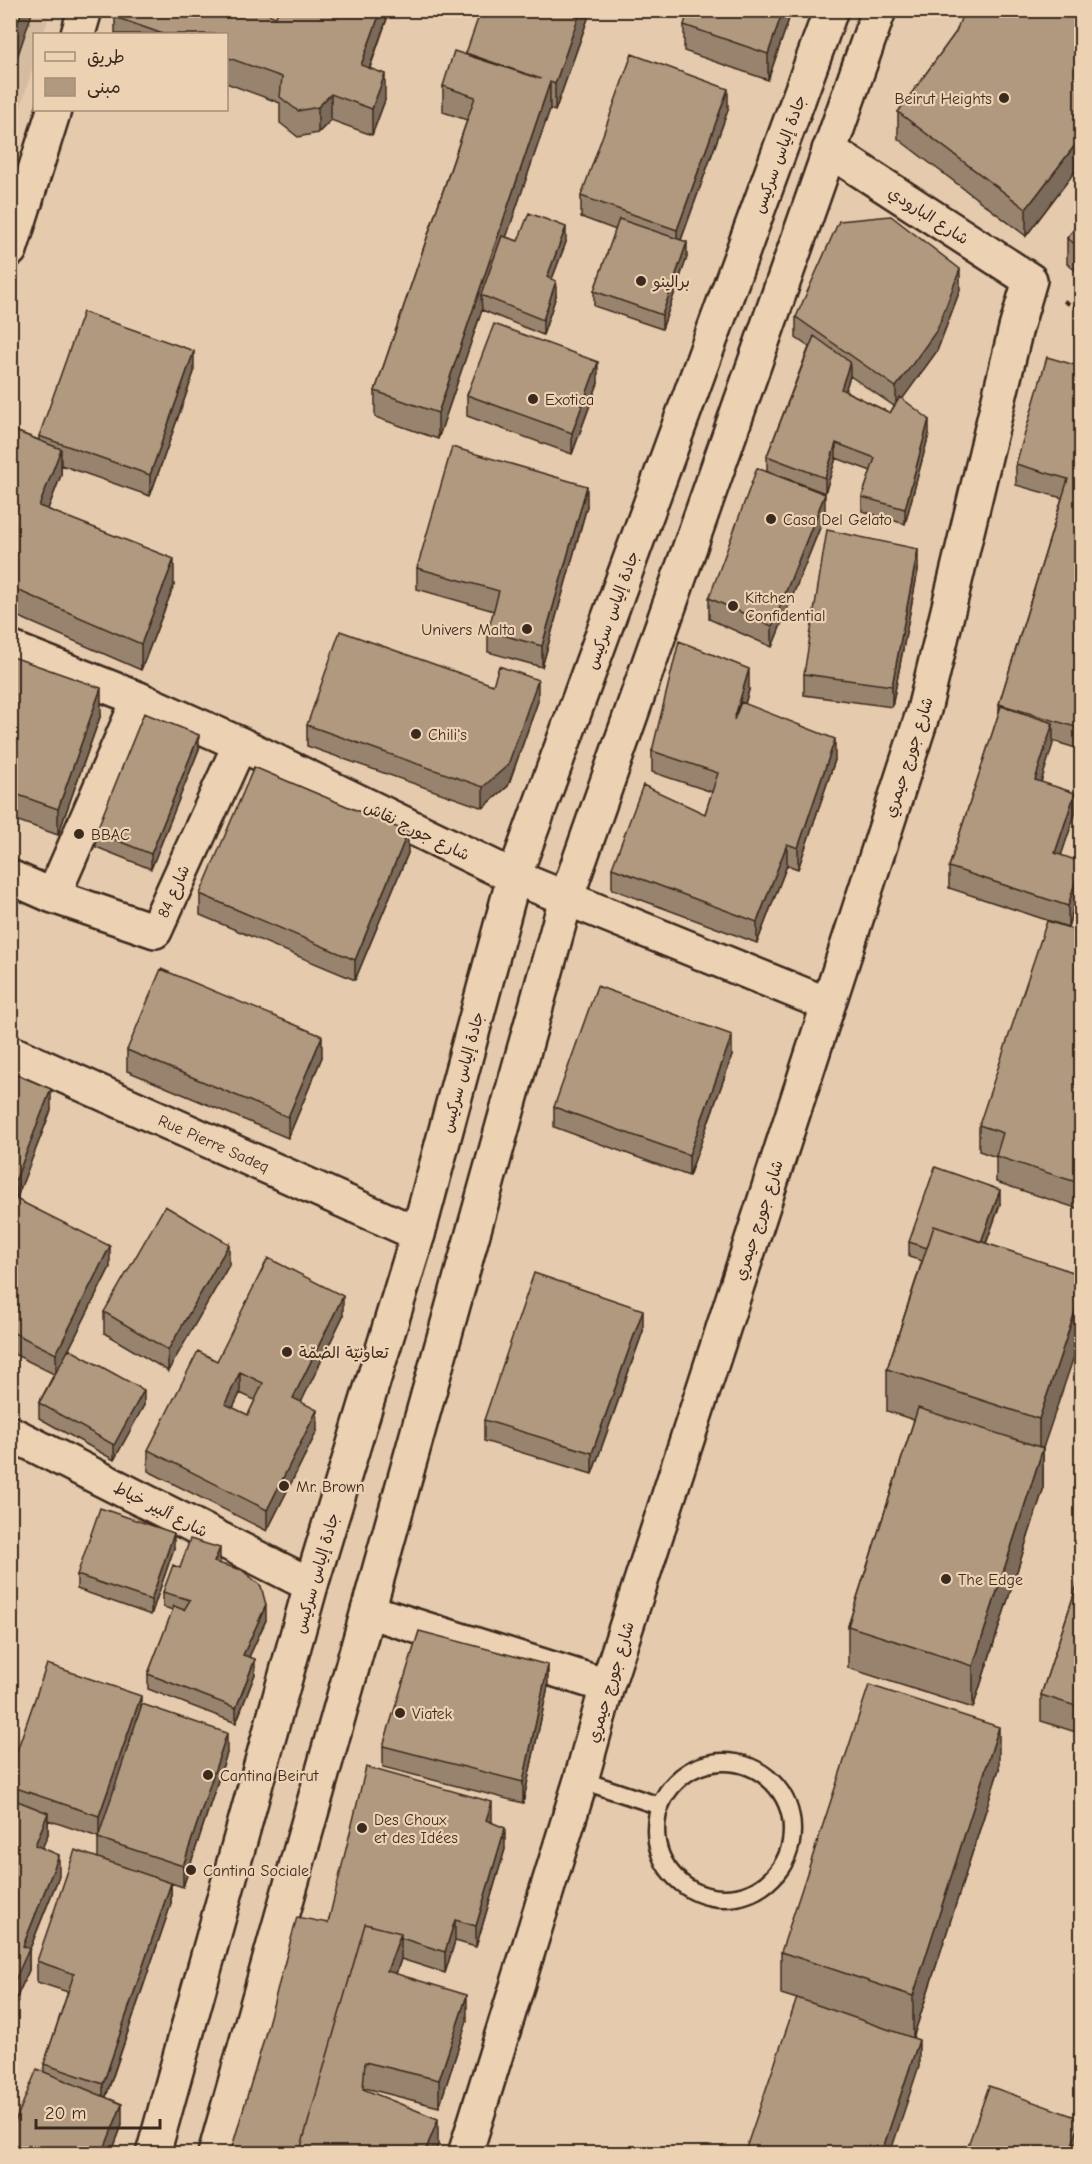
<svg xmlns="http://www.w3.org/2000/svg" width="1092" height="2164" font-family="'Comic Neue','Playpen Sans Arabic',sans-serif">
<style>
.built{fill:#d5bba0}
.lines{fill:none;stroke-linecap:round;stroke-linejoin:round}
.lane-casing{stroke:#3b2a1e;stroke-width:21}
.street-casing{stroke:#3b2a1e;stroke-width:38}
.secondary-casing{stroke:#3b2a1e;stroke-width:38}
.path{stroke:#3b2a1e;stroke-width:4;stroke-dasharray:6 4.5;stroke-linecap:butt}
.lane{stroke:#ecd1b3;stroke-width:16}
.street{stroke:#ecd1b3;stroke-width:33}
.secondary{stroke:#ecd1b3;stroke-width:33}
.wall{fill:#98846e;stroke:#3b2a1e;stroke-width:1.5;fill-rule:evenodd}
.shaded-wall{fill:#7c6b5a;stroke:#3b2a1e;stroke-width:1.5}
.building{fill:#b19980;stroke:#3b2a1e;stroke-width:1.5;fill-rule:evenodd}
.poi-dot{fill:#3b2a1e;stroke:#ecd1b3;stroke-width:2}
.labels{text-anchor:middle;stroke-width:4.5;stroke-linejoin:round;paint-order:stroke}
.poi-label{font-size:16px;fill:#3b2a1e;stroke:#ecd1b3;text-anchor:start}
.street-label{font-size:16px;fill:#3b2a1e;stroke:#ecd1b3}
</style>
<rect width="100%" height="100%" fill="#e5caad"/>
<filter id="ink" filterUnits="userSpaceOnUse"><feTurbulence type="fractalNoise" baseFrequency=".0167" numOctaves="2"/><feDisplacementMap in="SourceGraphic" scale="12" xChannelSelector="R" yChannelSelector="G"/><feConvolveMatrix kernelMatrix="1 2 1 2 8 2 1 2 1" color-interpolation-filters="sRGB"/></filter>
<g filter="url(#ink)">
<path class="built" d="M11 11H51L43 34H34V63L18 116 11 120Z"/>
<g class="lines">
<g class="lane-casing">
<path id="lane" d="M656 1830a68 68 0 1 1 136 0a68 68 0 1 1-136 0Z
M581 1780 660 1806"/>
</g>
<g class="street-casing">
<path id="street" d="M78 34 85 10
M10 250 54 110
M10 648 139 699 240 744 514 877 827 1004
M10 877 53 896 155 931 240 744
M53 896 139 699
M10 1052 418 1234
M10 1433 311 1585
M368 1611 607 1686
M465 2154 581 1780 607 1686 924 710 1016 328 1030 280 829 150"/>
</g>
<g class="secondary-casing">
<path id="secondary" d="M10 193 26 200
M153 2154 311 1585 418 1234 514 877 831 10
M215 2154 368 1611 566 899 879 10"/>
</g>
<path class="path" d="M1064 301 1082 311"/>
<use href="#lane" class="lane"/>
<use href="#street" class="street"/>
<use href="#secondary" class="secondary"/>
</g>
<path class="wall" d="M390 10 370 68 385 100 372 135 331 120 318 133 298 137 280 123V103L226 83V34H115V17H276Z
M591 10 555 111 550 109 506 237 518 241 566 242 552 279 556 296 543 335 482 310 438 439 375 417V391L467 120 443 112V86L466 55V53Z
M792 10 768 80 684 51V25Z
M1082 10V162L1026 236 898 139V112L956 32Z
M728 110 681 240 687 257 662 329 594 306V291L616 230 581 217V196Z
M1082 219V275L1067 264V238Z
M960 290 937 351 902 399 929 434 905 524 862 511V497L871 471 836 458 825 493 767 471V456L809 347 796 338V317ZM850 376 894 406 890 413 845 391Z
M1082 367V750L1053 741 1041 782 1075 814 1061 855 1081 883 1068 927 949 888V867L999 713V704L1062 498 1016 485V464Z
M194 372 150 496 61 465V475L48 509 174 585 141 670 10 613V429L39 440V436Z
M598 383 572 454 467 416V395Z
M587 506 542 667 488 652V631L494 611 417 589V568Z
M825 515 772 647 709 619V598Z
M918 570 892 707 804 695V674Z
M10 656 101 714 58 835 10 818Z
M493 685 538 701 508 786 483 808 307 746V725Z
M749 690 745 704 835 760 798 869 787 865 757 943 612 889V868L705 814 712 792 652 772V751Z
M199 749 151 869 96 847V832Z
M408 853 355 980 200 915V894Z
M1082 932V1210L996 1182V1157L979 1151V1125Z
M127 1050 322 1057 288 1138 127 1071Z
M732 1056 689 1176 554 1127V1107Z
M10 1072 51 1110 16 1199 110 1267 69 1349 144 1405 114 1460 39 1418V1403L54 1374 10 1352Z
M1000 1204 986 1244 1082 1275 1043 1448V1490L973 1708 848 1668V1626L914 1420 887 1411V1369L922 1261 909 1257V1242Z
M229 1265 168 1371 104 1333V1312Z
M343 1316 301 1402 317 1431 267 1531 148 1471V1450L217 1361ZM240 1393 255 1400 248 1415 233 1408Z
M643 1331 592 1474 484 1441V1420Z
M174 1548 151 1615 77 1589V1575Z
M220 1564 266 1620 249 1657 255 1674 236 1723 148 1689V1674L173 1610 163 1607V1592L180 1568Z
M1082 1570V1734L1041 1721V1695Z
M548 1686 523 1803 383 1767V1746Z
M141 1709 227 1753 183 1887 171 1883V1904L106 2097 122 2125 111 2154H10V2134L44 2072V2064L68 1992 37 1982V1961L98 1858V1837L48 1820V1834L42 1848 59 1876 29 1951V1970L10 2012V1771Z
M999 1769 913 2038 919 2066 797 1999 781 1994V1952Z
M492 1822 505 1849 476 1947 455 1941 445 1973 401 1959 396 1974 467 2021 439 2107 365 2088V2090L438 2145 435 2154H230L328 1923Z"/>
<path class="shaded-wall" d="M22 10H33L10 79V46Z
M381 10H390L361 91V65Z
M581 10H591L555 111V84Z
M783 10H792L768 80V54Z
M385 74V100L372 135V109Z
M550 82V109L486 297 481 295 482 310 438 439V413Z
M728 89V110L677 251V230Z
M331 94V120L318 133V107Z
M1082 136V162L1026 236V209Z
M566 227V242L547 292V277Z
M687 242V257L662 329V315Z
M960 269V290L937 351 896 408V387Z
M556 281V296L543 335V320Z
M194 351V372L150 496V475Z
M598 362V383L572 454V433Z
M850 362V376L841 403V389Z
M929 419V434L905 524V509Z
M836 443V458L825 493V478Z
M61 449V475L39 532V506Z
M587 486V506L542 667V646Z
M825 494V515L772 647V626Z
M918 549V570L892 707V686Z
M174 559V585L141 670V644Z
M749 669V690L734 741V720Z
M538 680V701L508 786 483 808V787Z
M101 688V714L58 835V809Z
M1053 723V744L1035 801V780Z
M199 735V749L151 869V854Z
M835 739V760L798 869V848Z
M1075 793V814L1055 874V853Z
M408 832V853L355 980V960Z
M787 844V865L757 943V922Z
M1081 862V883L1068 927V906Z
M732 1035V1056L689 1176V1155Z
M322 1036V1057L288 1138V1117Z
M51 1089V1110L16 1200V1179Z
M1000 1190V1204L973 1279V1264Z
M229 1244V1265L168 1371V1350Z
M110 1246V1267L56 1375V1354Z
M1082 1291V1333L1043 1448V1490L973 1708V1666L1039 1461V1419Z
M343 1296V1316L293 1419V1398Z
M643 1310V1331L592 1474V1453Z
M240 1372V1393L225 1424V1404Z
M144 1390V1405L114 1460V1445Z
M317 1410V1431L267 1531V1510Z
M174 1533V1548L151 1615V1600Z
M220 1548V1563L214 1577V1562Z
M266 1605V1620L243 1670V1655Z
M255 1659V1674L236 1723V1708Z
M548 1665V1686L523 1803V1782Z
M141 1696V1717L99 1837V1816Z
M999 1727V1769L913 2038V1996Z
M227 1733V1753L183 1887V1866Z
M492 1802V1823L486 1820Z
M48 1813V1834L35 1866V1845Z
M505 1828V1849L476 1947V1926Z
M59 1855V1876L29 1951V1970L10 2012V1991L23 1946Z
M171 1883V1904L103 2105V2084Z
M455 1920V1941L445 1973V1952Z
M401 1933V1959L387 1998V1971Z
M467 1995V2021L439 2107V2080Z
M919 2040V2066L890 2154H881Z
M122 2104V2125L111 2154H102Z
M438 2119V2145L435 2154H424Z
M1081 2119V2146L1078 2154H1069Z"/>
<path class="building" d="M10 10H22L10 46Z
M118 10H257L276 17 278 10H381L361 65 385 74 372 109 331 94 318 107 298 111 280 97 282 77 226 57V34H163L115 17Z
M481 10H581L555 84 550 82 438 413 375 391 475 97 443 86 454 51 541 79 466 53Z
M688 10H783L768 54 684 25Z
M964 10H1082V136L1026 209 898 112 956 32Z
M632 54 728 89 677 230 581 196Z
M529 213 566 227 547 277 556 281 543 320 481 295 502 236 518 241Z
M891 216 960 269 937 330 896 387 796 317 839 221Z
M619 219 687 242 662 315 594 291Z
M1082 219V249L1067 238Z
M83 312 194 351 150 475 39 436Z
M494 324 598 362 572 433 467 395Z
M814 336 850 362 841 389 890 413 900 397 929 419 905 509 862 497 875 458 836 443 825 478 767 456Z
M1047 357 1082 367V729L999 704 1068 479 1016 464Z
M10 429 61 449 39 506 174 559 141 644 10 587Z
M452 447 587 486 542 646 488 631 499 591 417 568Z
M757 468 825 494 772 626 709 598Z
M827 530 918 549 892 686 804 674Z
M340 631 493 685 499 666 538 680 508 765 483 787 307 725Z
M679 641 749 669 734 720 741 702 835 739 798 848 787 844 757 922 612 868 643 785 705 814 718 773 652 751Z
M10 656 101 688 58 809 10 792Z
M1001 706 1053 723 1035 780 1075 793 1055 853 1081 862 1068 906 949 867Z
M144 713 199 735 151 854 96 832Z
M254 767 408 832 355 960 200 894Z
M1047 921 1082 932V1184L996 1156 1003 1133 979 1125Z
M161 969 322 1036 288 1117 127 1050Z
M597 986 732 1035 689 1155 554 1107Z
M10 1072 51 1089 16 1179 10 1177Z
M935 1167 1000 1190 981 1242 934 1226 927 1248 909 1242Z
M10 1196 110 1246 56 1354 10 1331Z
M165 1206 229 1244 168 1350 104 1312Z
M934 1226 1082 1275V1291L1039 1419 887 1369Z
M268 1258 343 1296 293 1398 317 1410 267 1510 148 1450 198 1351 217 1361ZM240 1372 263 1383 248 1415 225 1404Z
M534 1273 643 1310 592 1453 484 1420Z
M69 1349 144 1390 114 1445 39 1403Z
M918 1408 1043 1448 973 1666 848 1626Z
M100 1508 174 1533 151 1600 77 1575Z
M190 1539 220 1548 214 1562 242 1570 261 1586 266 1605 243 1655 255 1659 236 1708 148 1674 174 1606 184 1610 190 1600 163 1592 173 1565 180 1568Z
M1082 1570V1708L1041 1695Z
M419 1631 548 1665 523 1782 383 1746Z
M47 1664 141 1696 99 1816 10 1786V1771Z
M869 1685 999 1727 913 1996 781 1952Z
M142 1704 227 1733 183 1866 98 1838Z
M366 1767 492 1802 486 1820 505 1828 476 1926 455 1920 445 1952 401 1938V1933L365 1924 299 2154H230L262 2046 297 1917 328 1923Z
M10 1798 48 1813 35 1845 59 1855 23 1946 29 1949 10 1991Z
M75 1850 171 1883 103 2084 44 2064 74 1974 37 1961Z
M365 1924 401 1933 387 1971 467 1995 439 2080 365 2062 363 2089 438 2119 424 2154H299Z
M797 1998 919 2040 881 2154H744Z
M37 2069 122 2104 102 2154H19L10 2150V2134Z
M989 2086 1081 2119 1069 2154H965Z"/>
</g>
<g class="poi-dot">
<circle cx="1004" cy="98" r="6"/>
<circle cx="641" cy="281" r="6"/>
<circle cx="533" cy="399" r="6"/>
<circle cx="771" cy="519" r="6"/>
<circle cx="733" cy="606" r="6"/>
<circle cx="527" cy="629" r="6"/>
<circle cx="416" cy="734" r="6"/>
<circle cx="79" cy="834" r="6"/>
<circle cx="287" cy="1352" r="6"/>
<circle cx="284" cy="1486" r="6"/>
<circle cx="946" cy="1579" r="6"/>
<circle cx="400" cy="1713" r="6"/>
<circle cx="208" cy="1775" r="6"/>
<circle cx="362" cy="1828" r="6"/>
<circle cx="191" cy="1870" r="6"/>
</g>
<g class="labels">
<g class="poi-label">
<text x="992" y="104" text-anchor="end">Beirut Heights</text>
<text x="653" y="287">برالينو</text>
<text x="545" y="405">Exotica</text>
<text x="783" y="525">Casa Del Gelato</text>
<text x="745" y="603">Kitchen<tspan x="745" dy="18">Confidential</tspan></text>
<text x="515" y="635" text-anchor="end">Univers Malta</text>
<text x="428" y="740">Chili's</text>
<text x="91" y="840">BBAC</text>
<text x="299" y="1358">تعاونيّة الضمّة</text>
<text x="296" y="1492">Mr. Brown</text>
<text x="958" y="1585">The Edge</text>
<text x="412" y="1719">Viatek</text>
<text x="220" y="1781">Cantina Beirut</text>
<text x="374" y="1825">Des Choux<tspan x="374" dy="18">et des Idées</tspan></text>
<text x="203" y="1876">Cantina Sociale</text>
</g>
<g class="street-label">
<text transform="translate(779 154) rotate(-70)" y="6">جادة إلياس سركيس</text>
<text transform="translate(929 215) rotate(33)" y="6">شارع البارودي</text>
<text transform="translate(612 610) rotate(-70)" y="6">جادة إلياس سركيس</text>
<text transform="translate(908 757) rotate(-72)" y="6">شارع جورج حيمري</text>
<text transform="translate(417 830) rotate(26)" y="6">شارع جورج نقاش</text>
<text transform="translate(173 891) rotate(-66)" y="6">شارع 84</text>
<text transform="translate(462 1072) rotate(-75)" y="6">جادة إلياس سركيس</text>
<text transform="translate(214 1143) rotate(24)" y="6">Rue Pierre Sadeq</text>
<text transform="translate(758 1220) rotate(-72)" y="6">شارع جورج حيمري</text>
<text transform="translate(161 1509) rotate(27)" y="6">شارع ألبير خياط</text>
<text transform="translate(316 1573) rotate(-74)" y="6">جادة إلياس سركيس</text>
<text transform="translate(610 1682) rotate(-73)" y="6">شارع جورج حيمري</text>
</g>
</g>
<rect width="1092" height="2164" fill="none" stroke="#ecd1b3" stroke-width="36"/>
<rect x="18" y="18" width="1056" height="2128" fill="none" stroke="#3b2a1e" stroke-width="2" filter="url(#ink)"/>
<rect x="33" y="33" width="195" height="78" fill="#ecd1b3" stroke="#a58e77" stroke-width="1.5"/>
<rect x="45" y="52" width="30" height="9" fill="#ecd1b3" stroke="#a58e77" stroke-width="1.5"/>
<text x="87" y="63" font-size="18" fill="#3b2a1e">طريق</text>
<rect x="45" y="78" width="30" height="18" fill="#b19980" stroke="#a58e77" stroke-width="1.5"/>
<text x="87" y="93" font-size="18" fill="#3b2a1e">مبنى</text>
<path d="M36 2119v9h124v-9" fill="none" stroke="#3b2a1e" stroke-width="3"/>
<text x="45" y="2119" font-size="18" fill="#3b2a1e" stroke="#ecd1b3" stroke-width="4.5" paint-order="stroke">20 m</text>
</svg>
